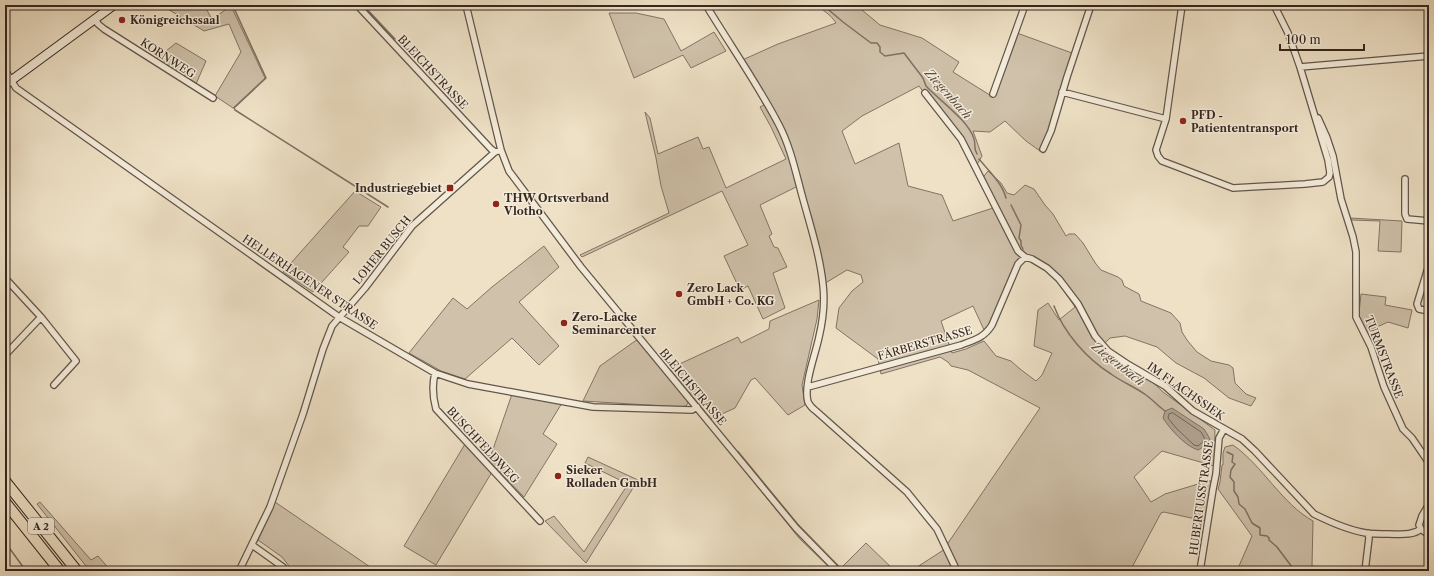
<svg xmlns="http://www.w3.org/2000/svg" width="1434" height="576" font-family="'Libre Caslon Text',serif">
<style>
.green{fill:#cfc1aa;stroke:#827465;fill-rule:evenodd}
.water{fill:#afa18e;stroke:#7e7062}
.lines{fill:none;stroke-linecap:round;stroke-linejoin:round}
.shore{stroke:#726457;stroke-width:1}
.stream{stroke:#7e7062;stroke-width:1.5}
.street-casing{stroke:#63554a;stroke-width:8}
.secondary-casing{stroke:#352620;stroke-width:10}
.highway-casing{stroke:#352620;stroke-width:12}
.street{stroke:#f4ecda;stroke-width:5.5}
.secondary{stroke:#f4ecda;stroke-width:8}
.highway{stroke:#eee1c6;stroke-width:10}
.poi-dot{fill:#8f2418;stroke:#f4ecda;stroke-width:1.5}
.labels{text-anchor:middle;stroke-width:3;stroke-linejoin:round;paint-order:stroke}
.shield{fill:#f4ecda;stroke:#6e6158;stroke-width:1}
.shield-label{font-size:10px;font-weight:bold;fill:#352620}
.poi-label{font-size:11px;font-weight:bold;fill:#352620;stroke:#f4ecda;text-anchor:start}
.street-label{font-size:11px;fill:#352620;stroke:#f4ecda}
.water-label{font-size:12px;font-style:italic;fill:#5a4b41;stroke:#f4ecda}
</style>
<rect width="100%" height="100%" fill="#eee1c6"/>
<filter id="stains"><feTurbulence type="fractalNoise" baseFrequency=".005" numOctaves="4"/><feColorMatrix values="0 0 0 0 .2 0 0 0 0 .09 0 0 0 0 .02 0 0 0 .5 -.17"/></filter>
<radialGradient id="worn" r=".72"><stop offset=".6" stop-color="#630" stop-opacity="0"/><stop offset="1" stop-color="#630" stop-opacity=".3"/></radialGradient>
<path class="green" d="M161 5H204L212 19 231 6 265 78 233 108 215 96 241 52 229 24 204 31Z
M815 5H856L880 25 922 38 959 62 953 72 993 97 1017 33 1072 53 1054 114 1040 151 1026 141 1005 121 990 132 973 131 982 156 975 168 970 156 919 86 862 116 842 131 855 164 899 143 908 186 942 195 953 221 990 209 996 206 981 180 988 171 1001 183 1007 193 1014 195 1025 185 1034 189 1045 205 1053 214 1066 236 1069 234H1075L1083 243 1096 264 1101 270 1118 277 1122 280 1124 286 1139 294 1141 301 1171 313 1180 323 1182 332 1187 340 1197 352 1211 361 1229 365 1233 368 1235 383 1246 394 1256 398 1251 406 1229 398 1204 378 1176 363 1157 347 1125 336 1110 338 1101 347 1139 369 1163 392 1215 430 1214 466 1162 451 1134 477 1151 502 1165 494 1208 481H1212L1205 521 1164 512 1161 513 1130 571H911L945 549 946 546 1040 408 968 370 951 366 948 362 940 357 881 374 878 359 836 328 839 308 852 291 863 282 861 275 847 270 822 285 821 278 798 186 760 205 772 234 769 236 774 247 778 248 787 267 773 273 785 308 763 319 748 286 740 290 724 256 748 245 722 191 582 257 580 255 669 213 661 186 656 158 645 112 650 118 658 154 698 137 703 149 709 147 726 188 786 159 771 127 760 107 764 105 740 61 778 44 836 23C830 14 823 10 815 5ZM1025 258 1046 269 1059 284 1075 307 1059 320 1048 303 1038 310 1034 346 1052 353 1042 375 1036 381 1020 369 1011 361 996 356 984 341 966 349 952 353 941 321 973 306 985 332 990 327 1018 264Z
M609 13H636L664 19 681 51 714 32 726 51 691 68 683 55 634 78Z
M176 43 206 61 196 84 156 59Z
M355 191 381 207 368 226H359L343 247 349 252 313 292 283 272Z
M1350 218 1402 221 1401 252 1378 251 1380 221 1351 220Z
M544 246 559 267 519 302 559 346 539 365 512 338 465 379 441 371 409 353 453 298 467 309 492 287Z
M1361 294 1386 297 1385 305 1412 310 1408 328 1388 322 1366 332 1361 322 1359 314Z
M819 300 817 319 802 385 805 405 788 415 755 378 751 380 735 408 711 419 671 370 673 367 738 337 741 343 769 329 770 321Z
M638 339 687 399 688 403 686 406 680 407 583 401 600 366Z
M512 394 562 403 543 434 557 444 524 497 489 461Z
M465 444 492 472 436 565 404 546Z
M1233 445C1263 466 1282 504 1313 521L1312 566 1361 571H1243L1239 566 1252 536 1218 489 1220 482 1222 465H1223V453L1225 447Z
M738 451 798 524 841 568 866 543 895 571H833L799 538 732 455Z
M588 457 638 480 586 563 545 521 554 516 584 552 628 484 585 463Z
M40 502 91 560 98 556 111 571H98L86 566 37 504Z
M275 502 376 571H377H293L282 557 258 540Z"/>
<path class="water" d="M1172 408 1204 429 1210 439 1207 445 1198 450C1185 446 1170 429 1163 418L1165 411Z"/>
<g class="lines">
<path class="shore" d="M1173 413 1201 432 1205 439 1203 442 1198 446 1194 445 1176 428 1168 418 1169 414Z"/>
<path class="stream" d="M363 5 395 39
M823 5 843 22 871 43H877L880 47V52L885 56 904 53 923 78 926 86C939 100 969 121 974 139 976 145 973 147 977 154
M233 6 266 78 234 108 235 110 388 207
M979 159C989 171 1002 183 1006 198
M1011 205 1021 225 1019 238 1021 241V245L1023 249
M1054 306C1064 333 1087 359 1111 374 1122 382 1135 387 1146 395 1153 400 1158 406 1165 411
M1227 452 1233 455 1232 462 1235 464 1231 470 1230 477 1234 482V491L1238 497 1239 504 1245 509 1252 523 1260 528V535L1267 536 1269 538V540L1277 547 1292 567 1293 571
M5 542 26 571"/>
<g class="street-casing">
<path id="street" d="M357 5 491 149 495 152
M466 5 501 150 509 171 581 267 796 528 838 571
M706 5C730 45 757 83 779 125 791 148 796 174 803 199 811 228 820 256 823 285 825 302 823 320 819 337 816 353 803 385 808 402 810 406 813 409 816 411L907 492 937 529 957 571
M1182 5 1166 119 1156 150 1158 156 1162 161 1233 188 1305 184 1323 182 1329 177 1330 173 1328 160 1300 67 1288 33 1274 5
M95 19 98 24 104 29 213 98
M1300 67 1429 56
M5 70 16 88 339 317 435 373 468 384 593 407 692 410 697 407
M1062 92 1166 119
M925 93 961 139 1018 251 1025 257 1032 259 1047 268 1059 279 1078 304 1095 336 1108 351 1129 365 1165 386 1193 411 1242 439 1255 451 1314 514C1330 522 1348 530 1366 533 1374 534 1381 534 1388 534 1400 534 1412 536 1421 529
M993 94 1025 5
M1318 118 1327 138 1333 156 1341 199 1353 237 1356 252V317L1371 347 1384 387 1403 429 1412 438 1429 463
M1043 149 1051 131 1067 77 1091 5
M1405 179V214L1407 219 1429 221
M1429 245 1428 268 1417 304 1419 309 1429 311
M5 278 41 317 76 361 54 385
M7 353 41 317
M435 373C432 385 433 398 436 409L540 521
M808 387 961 345C974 340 984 338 992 325L1018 264 1025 257
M1429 504 1422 516 1419 525 1421 529 1429 535
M252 545 283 567 287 571
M239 571 270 507 303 414 323 349 332 326 365 288 412 226 495 152 501 150
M1200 571 1213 489 1216 474 1219 438 1224 429
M1365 571 1369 538 1368 533"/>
</g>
<g class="secondary-casing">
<path id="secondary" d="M5 85 114 5"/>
</g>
<g class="highway-casing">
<path id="highway" d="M5 481 77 571
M5 502 60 571"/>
</g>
<use href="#street" class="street"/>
<use href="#secondary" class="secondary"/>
<use href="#highway" class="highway"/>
</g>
<g class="poi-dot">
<circle cx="122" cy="20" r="4"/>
<circle cx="1183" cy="121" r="4"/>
<rect x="446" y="184" width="8" height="8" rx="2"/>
<circle cx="496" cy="204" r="4"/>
<circle cx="679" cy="294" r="4"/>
<circle cx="564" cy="323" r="4"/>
<circle cx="558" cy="476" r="4"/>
</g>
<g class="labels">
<rect class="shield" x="28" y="518" width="26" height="16" rx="3"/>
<g class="shield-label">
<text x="41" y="530">A 2</text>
</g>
<g class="poi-label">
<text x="130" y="24">Königreichssaal</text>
<text x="1191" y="119">PFD -<tspan x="1191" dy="13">Patiententransport</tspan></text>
<text x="442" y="192" text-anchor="end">Industriegebiet</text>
<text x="504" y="202">THW Ortsverband<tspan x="504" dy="13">Vlotho</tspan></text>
<text x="687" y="292">Zero Lack<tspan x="687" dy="13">GmbH + Co. KG</tspan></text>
<text x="572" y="321">Zero-Lacke<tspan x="572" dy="13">Seminarcenter</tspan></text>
<text x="566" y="474">Sieker<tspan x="566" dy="13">Rolladen GmbH</tspan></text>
</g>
<g class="street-label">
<text transform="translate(168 58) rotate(33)" y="4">KORNWEG</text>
<text transform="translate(433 72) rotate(47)" y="4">BLEICHSTRASSE</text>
<text transform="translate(382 250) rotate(-51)" y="4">LOHER BUSCH</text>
<text transform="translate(310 282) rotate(34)" y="4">HELLERHAGENER STRASSE</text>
<text transform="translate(925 343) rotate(-16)" y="4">FÄRBERSTRASSE</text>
<text transform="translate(1384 357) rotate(69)" y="4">TURMSTRASSE</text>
<text transform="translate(693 387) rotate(50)" y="4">BLEICHSTRASSE</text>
<text transform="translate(1186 391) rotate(35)" y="4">IM FLACHSSIEK</text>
<text transform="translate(483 445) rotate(47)" y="4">BUSCHFELDWEG</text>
<text transform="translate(1201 498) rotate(-82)" y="4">HUBERTUSSTRASSE</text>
</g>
<g class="water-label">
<text transform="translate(948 94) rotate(48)" y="4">Ziegenbach</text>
<text transform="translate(1118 364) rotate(38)" y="4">Ziegenbach</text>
</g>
</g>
<rect width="1434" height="576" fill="none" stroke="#eee1c6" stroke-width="20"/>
<rect x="6" y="6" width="1422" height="564" fill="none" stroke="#352620" stroke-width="2"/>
<rect x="10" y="10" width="1414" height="556" fill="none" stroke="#352620"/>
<path d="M1280 44v6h84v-6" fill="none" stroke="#352620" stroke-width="2"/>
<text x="1286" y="44" font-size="12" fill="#352620" stroke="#f4ecda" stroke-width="3" paint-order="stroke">100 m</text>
<rect width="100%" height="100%" filter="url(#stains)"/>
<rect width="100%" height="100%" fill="url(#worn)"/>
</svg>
